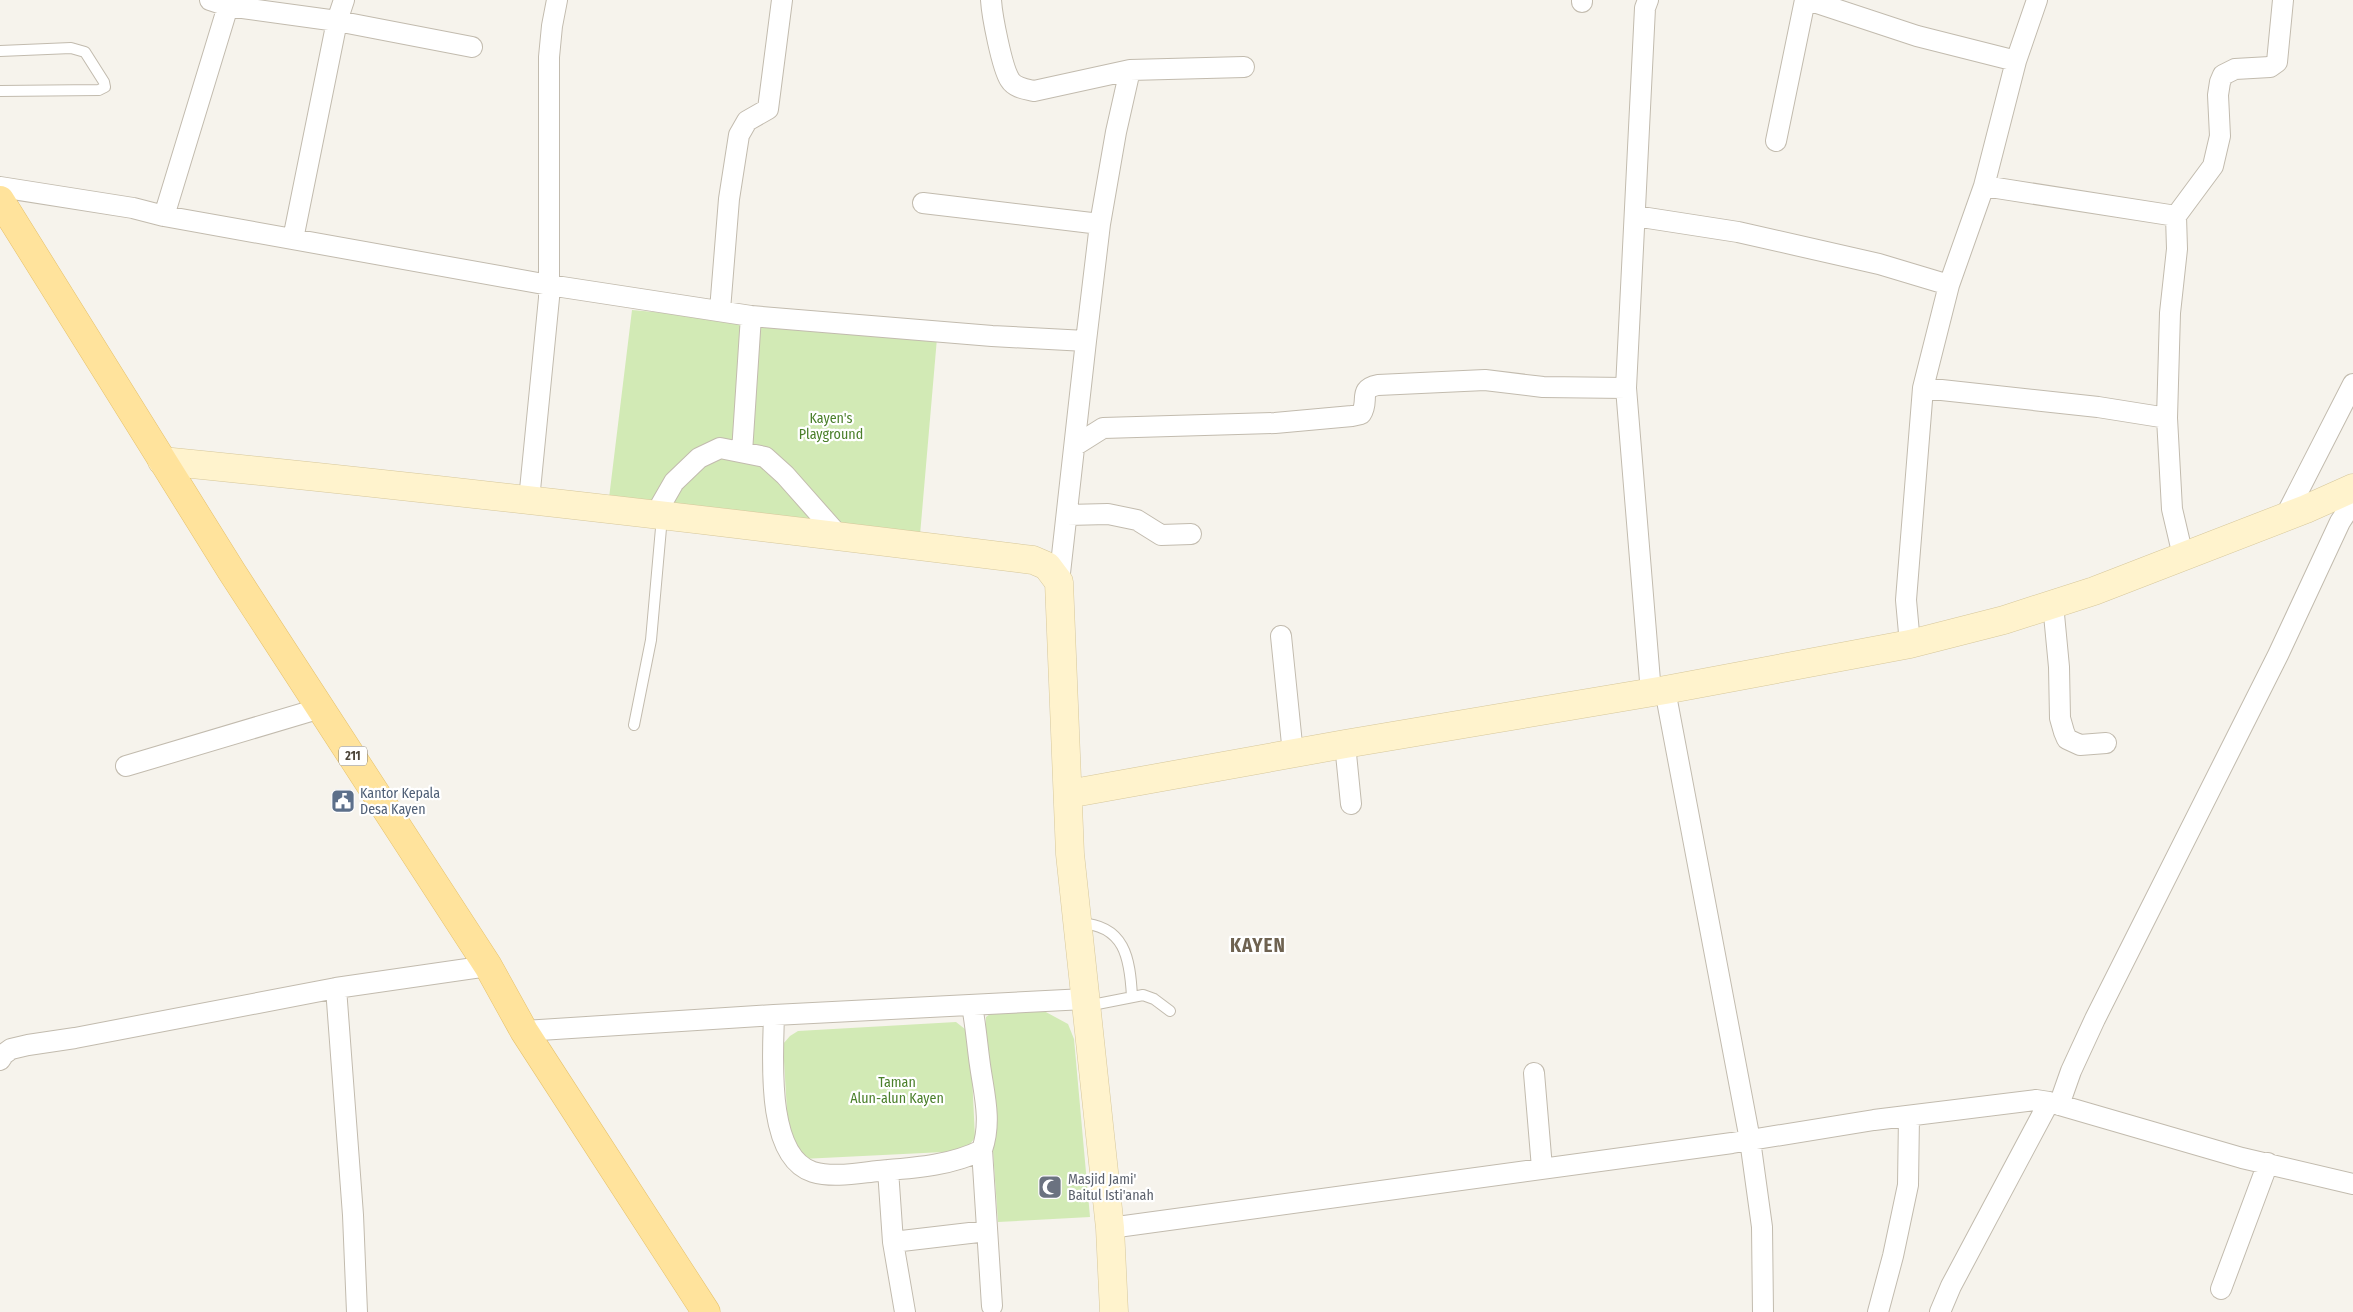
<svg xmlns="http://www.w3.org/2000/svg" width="2353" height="1312" font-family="'Fira Sans Condensed',sans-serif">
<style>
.green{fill:#d2eab5}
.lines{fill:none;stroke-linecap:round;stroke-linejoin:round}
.lane-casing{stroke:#c2bbae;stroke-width:12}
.street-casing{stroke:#c2bbae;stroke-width:22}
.secondary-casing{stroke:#d6c79b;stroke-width:29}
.primary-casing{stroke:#e6c16a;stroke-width:29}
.lane{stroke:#fff;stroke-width:10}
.street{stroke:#fff;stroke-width:20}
.secondary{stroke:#fff3cd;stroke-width:28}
.primary{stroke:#ffe39c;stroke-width:28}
.labels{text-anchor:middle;stroke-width:4.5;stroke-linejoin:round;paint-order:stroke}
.shield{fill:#fff;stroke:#817c74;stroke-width:1}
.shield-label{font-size:12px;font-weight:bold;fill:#4b4439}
.park-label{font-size:14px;fill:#4a7f2a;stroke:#fff}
.service-label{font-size:14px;fill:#4e5e75;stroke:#fff;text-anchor:start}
.worship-label{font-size:14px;fill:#5b616d;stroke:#fff;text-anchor:start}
.district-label{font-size:19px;font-weight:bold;letter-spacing:1px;fill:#6e6250;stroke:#fff}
</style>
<rect width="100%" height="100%" fill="#f6f3ec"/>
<path class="green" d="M632 310 937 338 920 535 609 498Z
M1044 1011 1068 1024 1074 1039 1090 1217 998 1222 985 1037 986 1017 993 1012Z
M956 1022 970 1033 975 1138 964 1151 802 1159 789 1145 783 1044 790 1036 798 1031Z"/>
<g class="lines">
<g class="lane-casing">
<path id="lane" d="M0 51 71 48 85 52 104 82 105 87 99 90 0 91
M634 725 651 640 662 517
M1079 923C1125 925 1130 958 1132 997
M1087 1006 1143 995 1154 999 1170 1011"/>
</g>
<g class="street-casing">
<path id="street" d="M210 0 228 6 337 21 472 47
M991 0C992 16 1002 68 1010 80 1015 88 1025 89 1034 91L1130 70 1244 67
M1808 0 1917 36 2016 61
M1582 2V0
M1776 141 1805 0
M1984 186 2176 216
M0 187 133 208 164 216 549 285 751 316 992 336 1086 341 1059 582
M923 203 1100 224
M164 216 228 6
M1635 216 1738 232 1879 264 1949 285
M293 239 337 21 344 0
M720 310 729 199 739 135 747 121 768 109 782 0
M1086 341 1100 224 1116 132 1130 70
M1626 388 1645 8 1648 0
M1923 388 2098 407 2167 418 2170 313 2177 249 2176 216 2213 166 2220 136 2218 95 2220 82 2223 75 2235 69 2270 67 2277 62 2283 0
M2167 418 2172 509 2183 556
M1076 445 1103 428 1275 423 1352 416 1361 414C1370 401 1357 389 1378 385L1485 380 1543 387 1626 388 1651 693
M742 452 751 316
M529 500 549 298V57L552 26 557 0
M655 515 674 482 699 458 720 448 765 457 785 475 839 536
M1067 515 1108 514 1137 520 1161 535 1191 534
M2285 517 2353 384
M2053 604 2059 667 2060 718 2064 732 2067 739 2080 745 2106 743
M1281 636 1293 754
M1910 644 1906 600 1923 388 1949 285 1984 186 2016 61 2037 0
M1665 690 1750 1140 1762 1227 1763 1312
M1345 744 1351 804
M126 766 321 708
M336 988 353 1215 357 1312
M774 1015C773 1055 765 1157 813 1172 833 1178 858 1173 878 1171 913 1168 950 1166 982 1150 992 1121 984 1094 980 1065 977 1044 976 1027 972 1006
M524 1031 774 1015 1085 999
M0 1060 4 1054 11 1049 28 1045 75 1038 336 988 488 966
M1534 1073 1542 1168
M2059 1105 2071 1071 2095 1019 2278 655 2340 522 2353 502
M982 1150 992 1306
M888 1170 893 1242
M1110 1228 1732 1143 1874 1120 2036 1100 2049 1102 2242 1158 2353 1184
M2221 1289 2268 1163
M905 1312 893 1242 987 1231
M1878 1312 1893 1256 1908 1185 1909 1116
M1940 1312 1951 1286 2049 1102"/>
</g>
<g class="secondary-casing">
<path id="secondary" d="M162 461C453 490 743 524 1033 560L1047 566 1059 582 1070 854 1110 1228 1114 1312
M1068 794 1345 744 1665 690 1910 644 2004 620 2094 591 2306 509 2353 488"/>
</g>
<g class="primary-casing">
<path id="primary" d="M0 200 232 572 488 966 524 1031 706 1312"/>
</g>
<use href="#lane" class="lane"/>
<use href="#street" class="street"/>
<use href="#secondary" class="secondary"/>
<use href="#primary" class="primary"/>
</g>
<defs>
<g id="civic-square" transform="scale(1.25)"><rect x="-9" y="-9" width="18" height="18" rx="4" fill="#5c6f8a" stroke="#fff"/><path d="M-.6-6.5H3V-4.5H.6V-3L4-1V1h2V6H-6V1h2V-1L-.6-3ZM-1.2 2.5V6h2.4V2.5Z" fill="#fff"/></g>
<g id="mosque-square" transform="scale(1.25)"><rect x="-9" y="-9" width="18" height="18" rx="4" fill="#6b7280" stroke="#fff"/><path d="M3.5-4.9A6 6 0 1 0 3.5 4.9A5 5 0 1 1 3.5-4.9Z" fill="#fff"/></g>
</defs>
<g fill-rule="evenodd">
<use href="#civic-square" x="343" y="801"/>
<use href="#mosque-square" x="1050" y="1187"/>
</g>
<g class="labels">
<rect class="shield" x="339" y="746.5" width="28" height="19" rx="4"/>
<g class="shield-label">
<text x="353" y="760">211</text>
</g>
<g class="park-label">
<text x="831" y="423">Kayen's<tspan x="831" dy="16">Playground</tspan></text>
<text x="897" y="1087">Taman<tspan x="897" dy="16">Alun-alun Kayen</tspan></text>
</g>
<g class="service-label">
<text x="360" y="798">Kantor Kepala<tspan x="360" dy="16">Desa Kayen</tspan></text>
</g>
<g class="worship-label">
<text x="1068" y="1184">Masjid Jami'<tspan x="1068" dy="16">Baitul Isti'anah</tspan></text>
</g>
<g class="district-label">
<text x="1258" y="952">KAYEN</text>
</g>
</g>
</svg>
